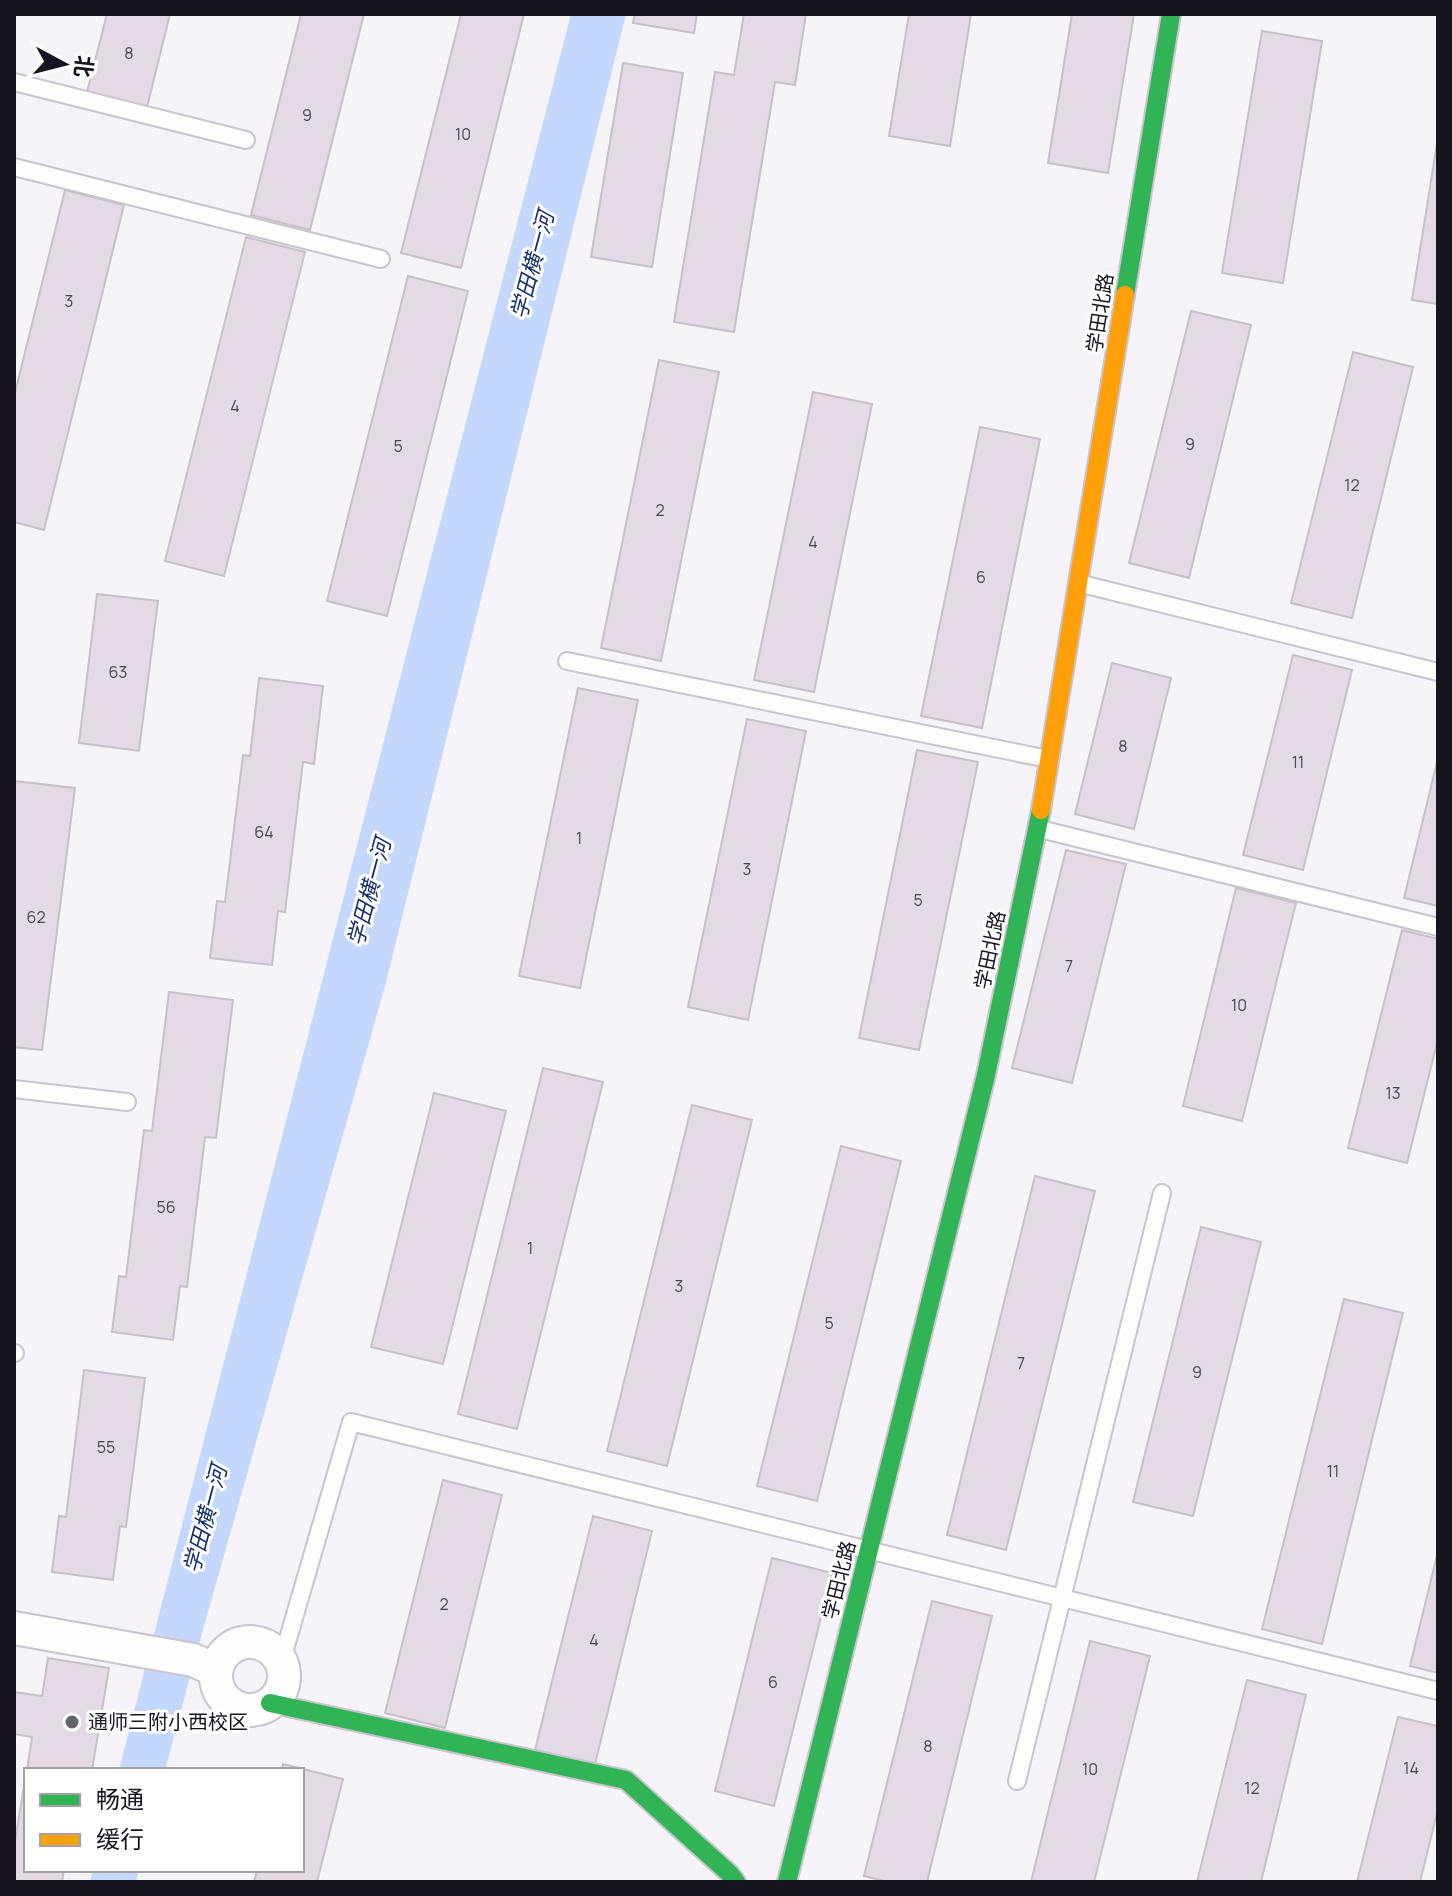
<svg xmlns="http://www.w3.org/2000/svg" width="1452" height="1896" font-family="Manrope,'Noto Sans SC',sans-serif">
<style>
.water{fill:#c4d7fd}
.building{fill:#e3dae6;stroke:#c6c0c8;stroke-width:2}
.lines{fill:none;stroke-linecap:round;stroke-linejoin:round}
.lane-casing{stroke:#c8c5ce;stroke-width:20}
.street-casing{stroke:#c8c5ce;stroke-width:36}
.fast-casing{stroke:#c8c5ce;stroke-width:22}
.slow-casing{stroke:#c8c5ce;stroke-width:22}
.lane{stroke:#fefdfe;stroke-width:16}
.street{stroke:#fefdfe;stroke-width:32}
.fast{stroke:#30b455;stroke-width:18}
.slow{stroke:#ff9f0a;stroke-width:18}
.poi-dot{fill:#65626b;stroke:#fff;stroke-width:3}
.labels{text-anchor:middle;stroke-width:6;stroke-linejoin:round;paint-order:stroke}
.number-label{font-size:16px;fill:#4a4551}
.street-label{font-size:20px;fill:#17131f;stroke:#fff}
.poi-label{font-size:20px;fill:#17131f;stroke:#fff;text-anchor:start}
.water-label{font-size:22px;font-style:italic;fill:#142e6b;stroke:#fff}
</style>
<rect width="100%" height="100%" fill="#f6f4f9"/>
<path class="water" d="M571 14H626L385 986 195 1658 165 1770H119Z
M93 1870H139L136 1882H90Z"/>
<path class="building" d="M107 14H170L147 107 87 92Z
M301 14H364L310 230 251 215Z
M461 14H524L461 268 401 253Z
M635 14H697L694 33 633 23Z
M744 14H806L795 85 775 82 734 332 674 322 715 72 734 75Z
M909 14H971L950 146 889 136Z
M1072 14H1134L1108 173 1048 163Z
M1262 31 1322 41 1283 283 1222 273Z
M623 63 683 73 652 267 591 257Z
M1438 137V304L1412 300Z
M65 190 124 205 44 530 14 522V397Z
M246 237 305 252 224 576 165 561Z
M408 276 468 291 387 616 327 601Z
M1191 311 1251 325 1189 578 1129 563Z
M1353 352 1413 367 1352 618 1291 603Z
M659 360 719 372 661 661 601 648Z
M813 392 872 404 814 692 754 680Z
M980 427 1040 439 982 728 921 716Z
M97 594 158 601 139 751 79 743Z
M1293 655 1352 670 1303 870 1243 855Z
M1112 663 1171 678 1134 829 1075 814Z
M259 678 323 686 314 764 303 762 285 912 278 911 272 965 210 958 217 901 225 902 243 755 250 756Z
M578 688 638 700 580 988 519 976Z
M747 719 806 731 748 1020 688 1007Z
M917 750 978 762 919 1050 859 1038Z
M1438 758V906L1404 898Z
M14 781 75 788 42 1050 14 1047Z
M1066 850 1126 864 1072 1083 1012 1068Z
M1236 888 1296 903 1242 1121 1183 1106Z
M1402 930 1438 939V1039L1407 1163 1348 1148Z
M169 992 233 1000 216 1138 205 1137 187 1287 180 1286 173 1340 112 1332 119 1276 126 1277 144 1130 152 1131Z
M543 1068 603 1082 517 1429 458 1414Z
M434 1093 506 1111 443 1364 371 1347Z
M692 1105 752 1120 667 1466 607 1451Z
M841 1146 901 1161 817 1501 757 1486Z
M1035 1176 1095 1191 1006 1550 947 1535Z
M1201 1227 1261 1242 1193 1516 1133 1502Z
M1344 1299 1403 1313 1322 1644 1262 1629Z
M84 1370 145 1378 126 1527 120 1526 113 1580 52 1572 59 1516 66 1517Z
M443 1480 502 1495 445 1728 385 1713Z
M593 1516 652 1531 595 1764 535 1750Z
M1438 1551V1673L1410 1666Z
M772 1558 832 1573 774 1806 715 1791Z
M932 1601 992 1616 927 1882H888L864 1876Z
M1090 1641 1150 1656 1094 1882H1031Z
M48 1658 109 1668 92 1770H27L32 1737 14 1734V1692L42 1696Z
M1247 1680 1306 1695 1261 1882H1197Z
M1398 1717 1438 1726V1809L1420 1882H1357Z
M283 1764 343 1779 317 1882H254L257 1870H302V1770H282Z
M26 1774V1870H64L62 1882H14V1847Z"/>
<g class="lines">
<g class="lane-casing">
<path id="lane" d="M14 82 246 140
M14 167 381 259
M1078 583 1438 672
M567 661 1048 759
M1040 829 1438 927
M14 1089 127 1102
M14 1353H15
M281 1663 351 1422 1438 1691
M1017 1781 1162 1193"/>
</g>
<g class="street-casing">
<path id="street" d="M14 1628 193 1660 216 1670
M216 1676a34 34 0 1 1 68 0a34 34 0 1 1-68 0Z"/>
</g>
<g class="fast-casing">
<path id="fast" d="M1125 295 1171 14
M270 1703 626 1780 730 1874 736 1882
M787 1882 986 1075 1041 810"/>
</g>
<g class="slow-casing">
<path id="slow" d="M1041 810 1125 295"/>
</g>
<use href="#lane" class="lane"/>
<use href="#street" class="street"/>
<use href="#fast" class="fast"/>
<use href="#slow" class="slow"/>
</g>
<circle class="poi-dot" cx="72" cy="1722" r="8"/>
<g class="labels">
<g class="number-label">
<text x="129" y="59">8</text>
<text x="307" y="121">9</text>
<text x="463" y="140">10</text>
<text x="69" y="307">3</text>
<text x="235" y="412">4</text>
<text x="1190" y="450">9</text>
<text x="398" y="452">5</text>
<text x="1352" y="491">12</text>
<text x="660" y="516">2</text>
<text x="813" y="548">4</text>
<text x="981" y="583">6</text>
<text x="118" y="678">63</text>
<text x="1123" y="752">8</text>
<text x="1298" y="768">11</text>
<text x="264" y="838">64</text>
<text x="579" y="844">1</text>
<text x="747" y="875">3</text>
<text x="918" y="906">5</text>
<text x="36" y="923">62</text>
<text x="1069" y="972">7</text>
<text x="1239" y="1011">10</text>
<text x="1393" y="1099">13</text>
<text x="166" y="1213">56</text>
<text x="530" y="1254">1</text>
<text x="679" y="1292">3</text>
<text x="829" y="1329">5</text>
<text x="1021" y="1369">7</text>
<text x="1197" y="1378">9</text>
<text x="106" y="1453">55</text>
<text x="1333" y="1477">11</text>
<text x="444" y="1610">2</text>
<text x="594" y="1646">4</text>
<text x="773" y="1688">6</text>
<text x="928" y="1752">8</text>
<text x="1411" y="1774">14</text>
<text x="1090" y="1775">10</text>
<text x="1252" y="1794">12</text>
</g>
<g class="street-label">
<text transform="translate(1100 313) rotate(-81)" y="7">学田北路</text>
<text transform="translate(990 950) rotate(-78)" y="7">学田北路</text>
<text transform="translate(839 1580) rotate(-76)" y="7">学田北路</text>
</g>
<g class="poi-label">
<text x="88" y="1729">通师三附小西校区</text>
</g>
<g class="water-label">
<text transform="translate(532 265) rotate(-75)" y="8">学田横一河</text>
<text transform="translate(369 892) rotate(-75)" y="8">学田横一河</text>
<text transform="translate(205 1519) rotate(-75)" y="8">学田横一河</text>
</g>
</g>
<rect width="1452" height="1896" fill="none" stroke="#17131f" stroke-width="32"/>
<rect x="24" y="1768" width="280" height="104" fill="#ffffff" stroke="#a2a1a5" stroke-width="2"/>
<rect x="40" y="1794" width="40" height="12" fill="#30b455" stroke="#a2a1a5" stroke-width="2"/>
<text x="96" y="1808" font-size="24" fill="#17131f">畅通</text>
<rect x="40" y="1834" width="40" height="12" fill="#ff9f0a" stroke="#a2a1a5" stroke-width="2"/>
<text x="96" y="1848" font-size="24" fill="#17131f">缓行</text>
<g transform="translate(64 64) rotate(97)" stroke="#ffffff" stroke-width="6" paint-order="stroke">
<path d="M0-6L14 30L0 20L-14 30Z" fill="#17131f"/>
<text y="-12" font-size="22" font-weight="bold" text-anchor="middle" fill="#17131f">北</text>
</g>
</svg>
